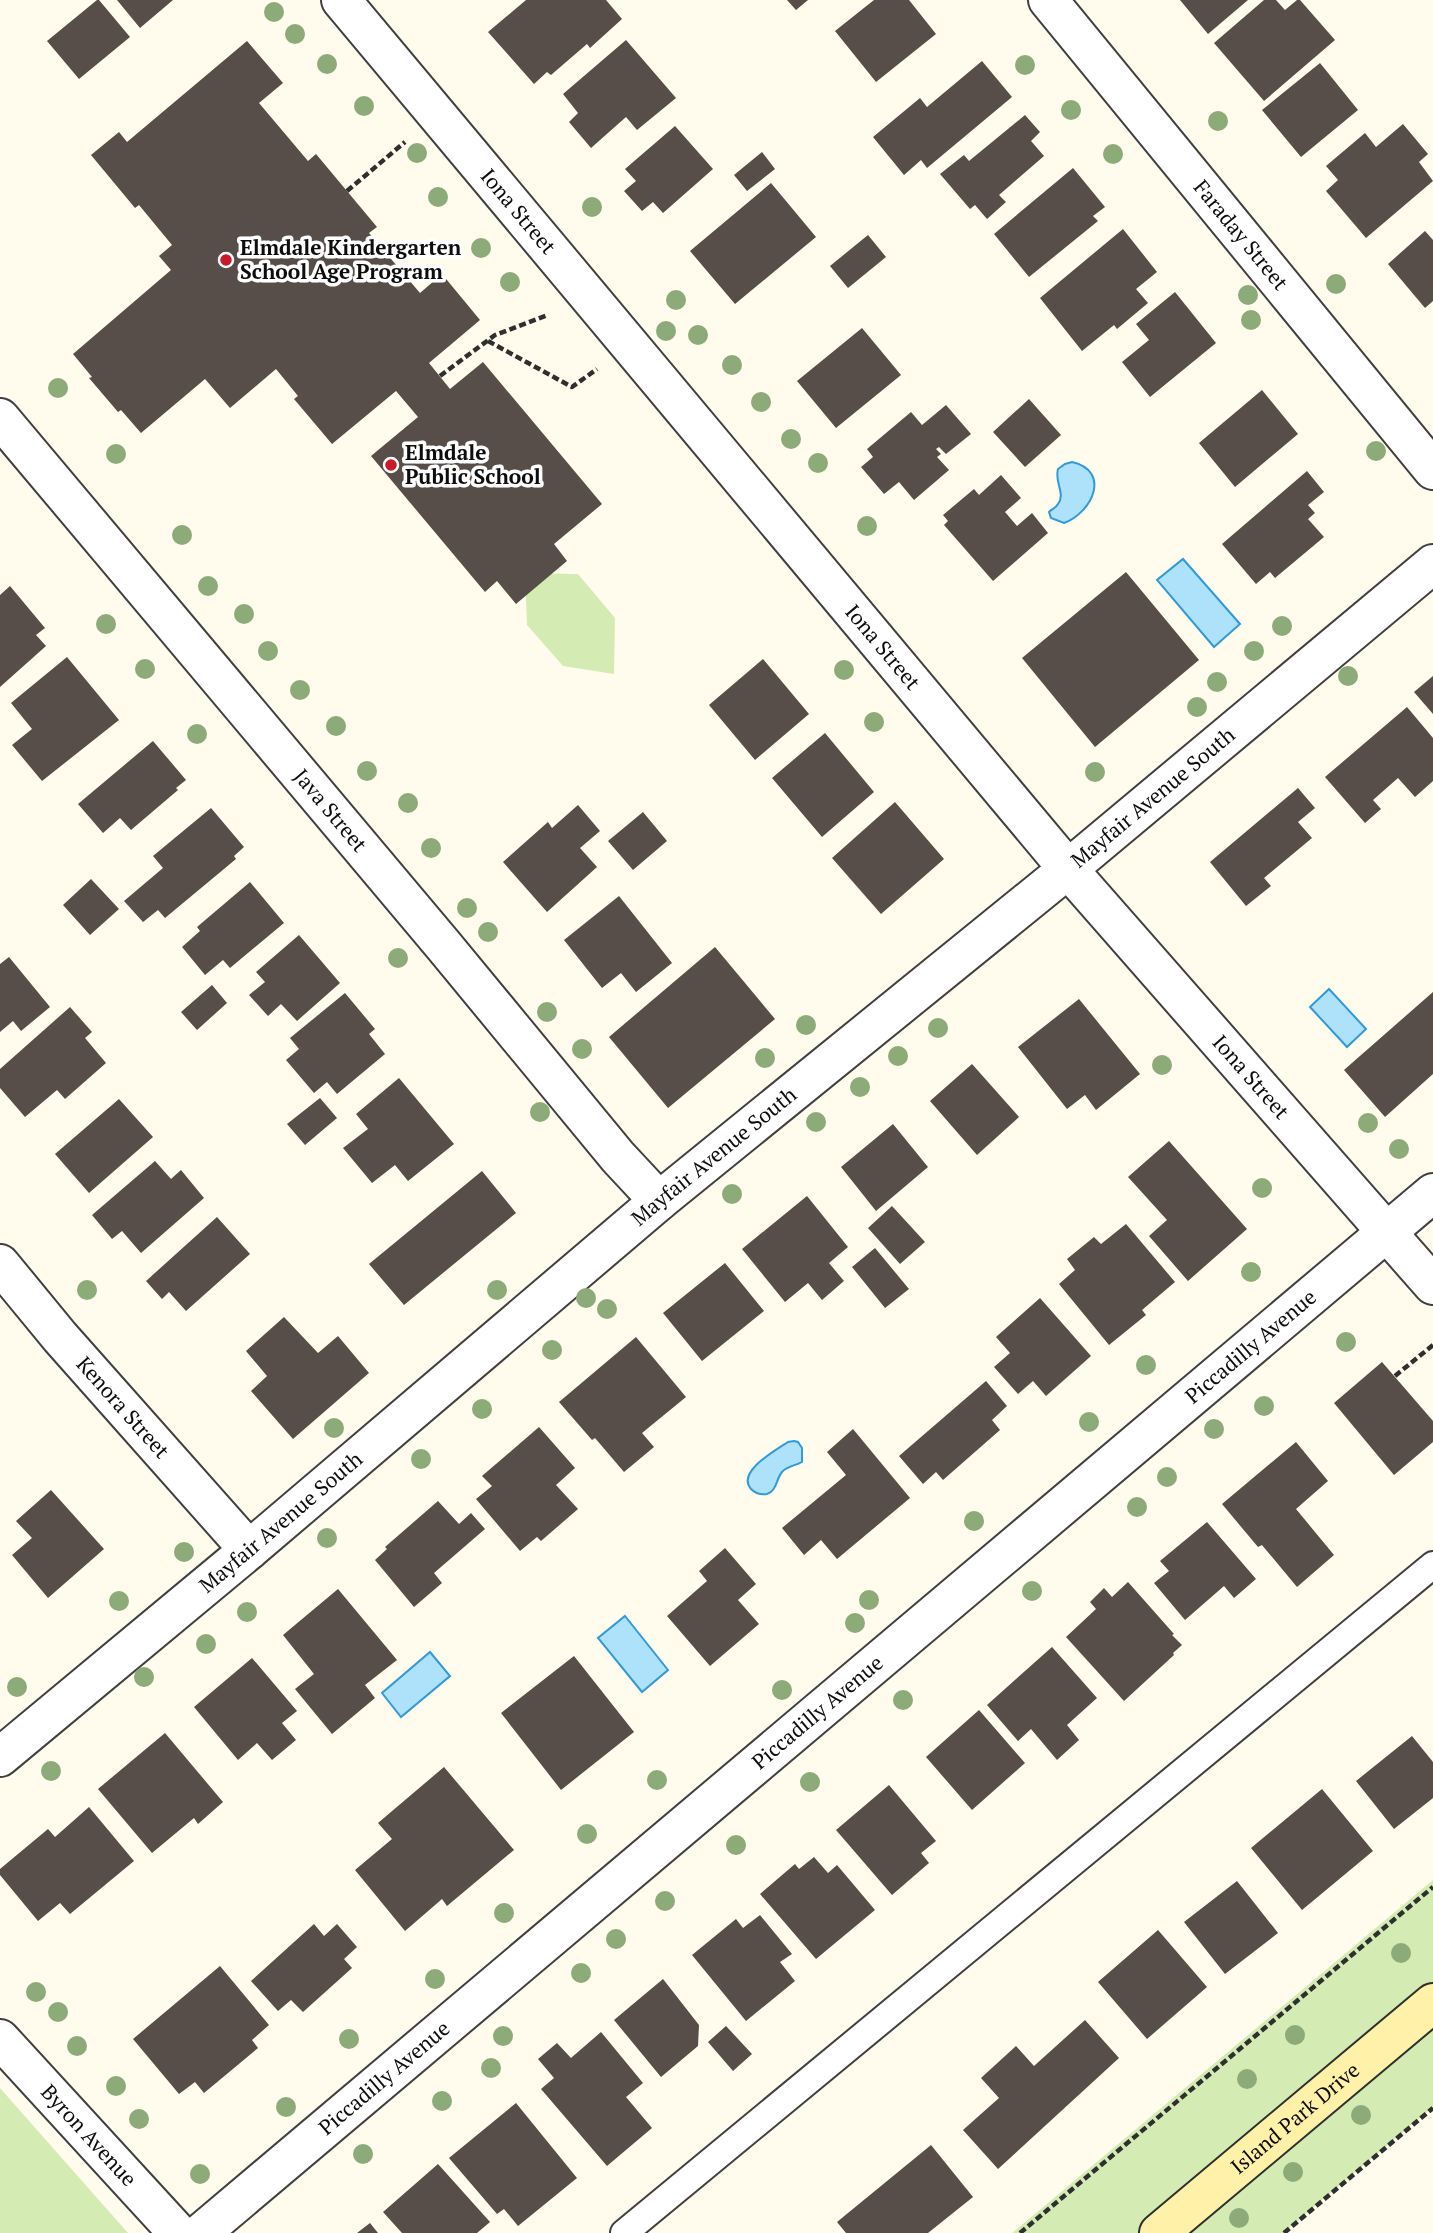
<svg xmlns="http://www.w3.org/2000/svg" width="1433" height="2233" font-family="'PT Serif',serif">
<style>
.green{fill:#d4ecb4}
.water{fill:#aee1fa;stroke:#309bd7;stroke-width:2}
.building{fill:#574d49}
.lines{fill:none;stroke-linecap:round;stroke-linejoin:round}
.service-casing{stroke:#404040;stroke-width:30}
.minor-casing{stroke:#404040;stroke-width:42}
.tertiary-casing{stroke:#404040;stroke-width:42}
.secondary-casing{stroke:#2f2f2f;stroke-width:42}
.path{stroke:#2f2f2f;stroke-width:4.5;stroke-dasharray:7 3.5;stroke-linecap:butt}
.service{stroke:#fff;stroke-width:26}
.minor{stroke:#fff;stroke-width:38}
.tertiary{stroke:#fff;stroke-width:38}
.secondary{stroke:#fff2a8;stroke-width:38}
.tree{fill:#8cab78}
.poi-dot{fill:#c71b2b;stroke:#fff;stroke-width:2.5}
.labels{text-anchor:middle;stroke-width:7;stroke-linejoin:round;paint-order:stroke}
.street-label{font-size:21px;fill:#0d0d0d;stroke:#fff}
.poi-label{font-size:21px;font-weight:bold;fill:#0d0d0d;stroke:#fff;text-anchor:start}
</style>
<rect width="100%" height="100%" fill="#fffbed"/>
<path class="green" d="M525 573 578 574 615 618 614 674 563 666 527 625Z
M1433 1880V2107L1283 2233H1012Z
M0 2088 128 2233H0Z"/>
<path class="water" d="M1072 462C1111 471 1093 512 1064 523L1051 518 1049 512C1052 509 1056 508 1058 504 1066 494 1054 482 1058 469L1065 464Z
M1183 559 1240 624 1214 647 1157 580Z
M1329 989 1366 1029 1347 1047 1310 1007Z
M794 1441 798 1442 802 1448V1462C795 1466 787 1466 782 1472 776 1479 777 1491 767 1494 761 1495 755 1493 751 1489 736 1472 776 1450 788 1442Z
M625 1616 668 1670 642 1692 598 1638Z
M430 1652 450 1676 401 1717 382 1693Z"/>
<path class="building" d="M97 0H99L130 37 79 79 47 41Z
M117 0H173L140 28Z
M526 0H606L622 19 590 48 587 44 551 75 547 72 534 84 488 32Z
M787 0H808L796 10Z
M874 0H909L936 34 876 82 835 31Z
M1180 0H1248L1208 34Z
M1264 0H1276L1285 10 1297 0H1300L1335 40 1264 101 1214 43Z
M626 40 676 98 637 130 626 117 591 148 569 122 578 113 563 94Z
M247 41 283 83 259 103 308 161 316 154 377 227 369 233 420 293 442 274 480 320 429 363 450 389 483 362 602 504 554 544 567 561 516 604 497 581 485 592 371 456 418 417 396 391 332 444 294 399 298 396 276 369 230 408 205 379 141 433 121 410 118 412 89 378 92 377 73 354 171 270 159 256 172 245 139 205 135 208 91 155 119 132 127 142Z
M982 61 1012 97 927 168 921 160 904 175 873 137 920 98 927 107Z
M1320 63 1358 110 1301 157 1262 110Z
M1025 115 1040 132 1031 141 1044 156 999 195 1006 202 987 219 975 205 970 209 940 174 964 155 969 161Z
M1403 124 1428 154 1419 162 1433 181 1366 238 1326 191 1338 180 1326 166 1365 133 1376 147Z
M675 126 713 169 663 213 653 202 642 211 624 191 636 181 625 169Z
M762 152 775 169 747 191 734 175Z
M1073 168 1105 207 1093 216 1098 221 1029 277 994 234Z
M771 183 816 237 735 304 690 251Z
M1123 229 1157 272 1136 289 1148 303 1117 329 1114 325 1082 351 1040 298Z
M1425 231 1433 240V301L1425 308 1388 264Z
M868 235 886 257 848 288 830 266Z
M1175 292 1216 343 1150 397 1122 362 1149 340 1136 324Z
M862 328 901 375 836 428 797 381Z
M1262 390 1298 434 1235 487 1199 443Z
M1029 399 1061 435 1025 467 993 432Z
M946 405 971 434 946 454 939 447 936 449 941 454 937 457 949 470 914 500 899 482 884 494 861 467 873 457 867 449 911 412 922 425Z
M1307 471 1324 492 1308 505 1315 513 1308 519 1324 537 1275 578 1270 572 1256 584 1222 544Z
M1001 475 1021 498 1005 512 1017 526 1032 513 1048 533 993 581 944 525 948 521 943 515 974 489 979 495Z
M1126 572 1199 660 1095 747 1022 658Z
M10 586 45 628 36 635 46 646 0 687V595Z
M67 657 119 720 42 781 12 745 32 729 11 703Z
M763 659 809 714 755 760 709 705Z
M1433 676V714L1414 692Z
M1407 707 1433 738V781L1415 797 1398 778 1373 800 1381 809 1365 823 1325 777Z
M825 733 874 792 822 837 772 778Z
M153 741 186 780 176 788 178 790 131 830 120 818 103 833 78 804Z
M1298 788 1315 808 1298 822 1312 838 1264 878 1271 886 1246 906 1210 862Z
M895 802 944 859 881 914 832 858Z
M578 805 600 831 580 848 597 867 547 912 503 862 548 822 552 828Z
M211 808 244 847 234 856 236 859 165 918 158 910 143 922 124 901 163 868 153 856Z
M643 812 667 841 633 870 608 841Z
M91 879 119 909 90 935 63 905Z
M250 882 284 923 230 968 223 960 205 975 182 947 200 931 197 927Z
M619 896 672 963 636 992 621 973 602 988 564 940Z
M299 935 340 983 297 1021 281 1004 268 1016 249 995 265 982 256 972Z
M715 947 775 1019 668 1108 609 1037Z
M9 957 50 1007 21 1031 13 1021 0 1032V964Z
M212 985 227 1003 197 1030 181 1012Z
M1433 992V1074L1385 1117 1344 1070Z
M345 993 375 1029 369 1034 385 1054 337 1094 327 1082 314 1093 286 1060 299 1049 290 1038Z
M1079 999 1140 1074 1096 1110 1085 1095 1067 1109 1018 1047Z
M70 1007 92 1032 85 1038 106 1063 65 1099 57 1090 25 1117 0 1088V1069Z
M972 1064 1019 1117 977 1155 930 1101Z
M399 1078 454 1144 408 1181 395 1165 372 1183 343 1148 368 1129 356 1114Z
M320 1098 337 1118 305 1145 287 1124Z
M119 1099 153 1137 89 1193 55 1154Z
M893 1124 928 1167 876 1211 841 1167Z
M1169 1141 1247 1229 1188 1281 1149 1236 1167 1220 1128 1177Z
M155 1161 171 1179 181 1170 204 1198 141 1253 122 1231 112 1239 92 1215Z
M482 1171 516 1213 404 1305 369 1264Z
M807 1196 848 1247 829 1263 844 1281 822 1300 808 1283 785 1302 742 1249Z
M892 1206 925 1242 900 1264 868 1228Z
M217 1217 250 1254 186 1311 169 1292 162 1299 146 1281Z
M1126 1224 1175 1282 1142 1310 1146 1315 1109 1345 1059 1284 1075 1270 1067 1259 1094 1237 1101 1244Z
M875 1248 909 1289 885 1308 852 1267Z
M725 1263 764 1311 702 1361 663 1313Z
M1040 1298 1091 1356 1046 1396 1033 1381 1018 1394 994 1367 1010 1353 996 1337Z
M284 1317 318 1353 338 1336 369 1373 293 1439 251 1391 267 1376 246 1351Z
M636 1337 686 1397 642 1433 654 1447 624 1472 595 1438 592 1440 559 1402Z
M1382 1362 1433 1421V1442L1394 1475 1334 1403Z
M986 1381 1007 1406 992 1420 1000 1430 943 1480 936 1472 923 1484 899 1456Z
M539 1427 575 1468 556 1485 578 1509 541 1541 537 1537 520 1551 476 1499 492 1486 482 1476Z
M853 1429 910 1498 837 1559 821 1540 804 1555 782 1528 846 1475 827 1452Z
M1296 1442 1328 1481 1296 1509 1334 1555 1297 1587 1262 1545 1258 1547 1222 1504Z
M51 1490 104 1549 48 1598 12 1555 32 1538 16 1521Z
M438 1501 459 1524 471 1513 485 1529 434 1573 442 1583 414 1607 375 1560 387 1549 385 1547Z
M1207 1522 1256 1579 1234 1598 1224 1586 1185 1620 1154 1583 1169 1571 1160 1561Z
M725 1548 756 1584 738 1600 759 1624 710 1666 667 1616 707 1581 699 1571Z
M1128 1582 1174 1634 1172 1635 1182 1645 1173 1653 1174 1655 1124 1701 1066 1637 1096 1609 1090 1602 1104 1588 1112 1597Z
M338 1589 397 1660 365 1685 375 1698 332 1734 295 1689 314 1674 283 1635Z
M1052 1647 1097 1698 1067 1725 1079 1740 1057 1760 1031 1729 1018 1741 987 1705Z
M574 1656 634 1732 561 1790 501 1713Z
M252 1658 297 1711 282 1723 296 1740 272 1760 257 1743 238 1760 194 1707Z
M979 1710 1025 1763 972 1810 926 1757Z
M165 1733 223 1802 198 1824 194 1818 152 1853 98 1789Z
M1412 1736 1433 1762V1798L1394 1829 1356 1781Z
M444 1767 514 1850 447 1906 442 1899 405 1931 355 1870 392 1839 378 1823Z
M889 1785 936 1841 921 1853 929 1863 892 1895 836 1830Z
M1322 1789 1373 1851 1302 1910 1251 1848Z
M89 1807 134 1861 70 1914 60 1903 38 1921 0 1875V1869L48 1829 55 1837Z
M814 1857 828 1873 837 1865 875 1910 816 1959 760 1894 795 1864 799 1869Z
M1237 1881 1278 1933 1225 1974 1184 1922Z
M760 1915 792 1954 780 1962 795 1981 746 2021 692 1955 736 1919 743 1928Z
M314 1924 324 1936 337 1924 357 1947 344 1959 352 1968 303 2012 291 2000 278 2011 251 1981Z
M1158 1930 1207 1987 1147 2039 1098 1982Z
M220 1966 269 2025 252 2040 258 2048 204 2093 195 2082 179 2094 133 2039Z
M663 1979 699 2025 698 2046 661 2077 614 2020Z
M1085 2020 1119 2058 998 2169 963 2130 999 2098 981 2078 1016 2046 1034 2066Z
M726 2026 752 2054 733 2071 708 2042Z
M601 2032 643 2083 626 2097 652 2128 607 2166 541 2089 554 2078 538 2059 557 2043 571 2058Z
M516 2103 577 2178 518 2226 504 2209 497 2214 449 2158Z
M931 2145 973 2197 928 2233H846L837 2222Z
M438 2164 490 2222 477 2233H402L383 2212Z
M370 2223 378 2233H357Z"/>
<g class="lines">
<g class="service-casing">
<path id="service" d="M624 2233 1433 1565"/>
</g>
<g class="minor-casing">
<g id="minor">
<path id="s1" d="M341 0 1068 869 1433 1285"/>
<path id="s2" d="M1048 0 1433 470"/>
<path id="s3" d="M0 418 444 946 618 1157 659 1201"/>
<path id="s4" d="M0 1264 60 1337 249 1550"/>
<path id="s5" d="M0 1757 249 1550 659 1201 1068 869 1433 564"/>
<path id="s6" d="M201 2233 1433 1193"/>
</g>
</g>
<g class="tertiary-casing">
<g id="tertiary">
<path id="s7" d="M0 2039 178 2233"/>
</g>
</g>
<g class="secondary-casing">
<g id="secondary">
<path id="s8" d="M1159 2233 1433 2003"/>
</g>
</g>
<path class="path" d="M347 191 405 142
M488 341 572 387 597 369
M440 376 495 335 548 315
M1395 1376 1433 1345
M1020 2233 1433 1887
M1284 2233 1433 2108"/>
<use href="#service" class="service"/>
<use href="#minor" class="minor"/>
<use href="#tertiary" class="tertiary"/>
<use href="#secondary" class="secondary"/>
</g>
<g class="tree">
<circle cx="274" cy="12" r="10"/>
<circle cx="295" cy="34" r="10"/>
<circle cx="327" cy="64" r="10"/>
<circle cx="1025" cy="65" r="10"/>
<circle cx="364" cy="106" r="10"/>
<circle cx="1071" cy="110" r="10"/>
<circle cx="1218" cy="121" r="10"/>
<circle cx="417" cy="153" r="10"/>
<circle cx="1113" cy="154" r="10"/>
<circle cx="438" cy="197" r="10"/>
<circle cx="592" cy="207" r="10"/>
<circle cx="481" cy="248" r="10"/>
<circle cx="510" cy="282" r="10"/>
<circle cx="1336" cy="284" r="10"/>
<circle cx="1248" cy="295" r="10"/>
<circle cx="676" cy="300" r="10"/>
<circle cx="1251" cy="320" r="10"/>
<circle cx="666" cy="331" r="10"/>
<circle cx="698" cy="335" r="10"/>
<circle cx="732" cy="365" r="10"/>
<circle cx="58" cy="388" r="10"/>
<circle cx="761" cy="402" r="10"/>
<circle cx="791" cy="439" r="10"/>
<circle cx="1376" cy="451" r="10"/>
<circle cx="116" cy="454" r="10"/>
<circle cx="818" cy="463" r="10"/>
<circle cx="867" cy="526" r="10"/>
<circle cx="182" cy="535" r="10"/>
<circle cx="208" cy="586" r="10"/>
<circle cx="244" cy="614" r="10"/>
<circle cx="106" cy="624" r="10"/>
<circle cx="1282" cy="626" r="10"/>
<circle cx="268" cy="651" r="10"/>
<circle cx="1254" cy="651" r="10"/>
<circle cx="145" cy="669" r="10"/>
<circle cx="844" cy="670" r="10"/>
<circle cx="1348" cy="676" r="10"/>
<circle cx="1217" cy="682" r="10"/>
<circle cx="300" cy="690" r="10"/>
<circle cx="1197" cy="707" r="10"/>
<circle cx="874" cy="722" r="10"/>
<circle cx="336" cy="726" r="10"/>
<circle cx="197" cy="734" r="10"/>
<circle cx="367" cy="771" r="10"/>
<circle cx="1095" cy="772" r="10"/>
<circle cx="408" cy="803" r="10"/>
<circle cx="431" cy="848" r="10"/>
<circle cx="467" cy="908" r="10"/>
<circle cx="488" cy="932" r="10"/>
<circle cx="398" cy="958" r="10"/>
<circle cx="547" cy="1012" r="10"/>
<circle cx="806" cy="1025" r="10"/>
<circle cx="938" cy="1028" r="10"/>
<circle cx="582" cy="1049" r="10"/>
<circle cx="898" cy="1056" r="10"/>
<circle cx="765" cy="1058" r="10"/>
<circle cx="1162" cy="1065" r="10"/>
<circle cx="860" cy="1087" r="10"/>
<circle cx="540" cy="1112" r="10"/>
<circle cx="816" cy="1122" r="10"/>
<circle cx="1368" cy="1123" r="10"/>
<circle cx="1399" cy="1149" r="10"/>
<circle cx="1262" cy="1188" r="10"/>
<circle cx="732" cy="1194" r="10"/>
<circle cx="1251" cy="1272" r="10"/>
<circle cx="87" cy="1290" r="10"/>
<circle cx="497" cy="1290" r="10"/>
<circle cx="586" cy="1298" r="10"/>
<circle cx="607" cy="1309" r="10"/>
<circle cx="1346" cy="1342" r="10"/>
<circle cx="552" cy="1350" r="10"/>
<circle cx="1146" cy="1365" r="10"/>
<circle cx="1264" cy="1406" r="10"/>
<circle cx="482" cy="1409" r="10"/>
<circle cx="1089" cy="1422" r="10"/>
<circle cx="334" cy="1428" r="10"/>
<circle cx="1214" cy="1429" r="10"/>
<circle cx="421" cy="1459" r="10"/>
<circle cx="1167" cy="1477" r="10"/>
<circle cx="1137" cy="1507" r="10"/>
<circle cx="974" cy="1521" r="10"/>
<circle cx="327" cy="1538" r="10"/>
<circle cx="184" cy="1552" r="10"/>
<circle cx="1032" cy="1591" r="10"/>
<circle cx="869" cy="1600" r="10"/>
<circle cx="119" cy="1601" r="10"/>
<circle cx="247" cy="1612" r="10"/>
<circle cx="855" cy="1623" r="10"/>
<circle cx="206" cy="1644" r="10"/>
<circle cx="144" cy="1677" r="10"/>
<circle cx="17" cy="1687" r="10"/>
<circle cx="782" cy="1690" r="10"/>
<circle cx="903" cy="1700" r="10"/>
<circle cx="51" cy="1771" r="10"/>
<circle cx="657" cy="1780" r="10"/>
<circle cx="810" cy="1782" r="10"/>
<circle cx="587" cy="1834" r="10"/>
<circle cx="736" cy="1845" r="10"/>
<circle cx="665" cy="1901" r="10"/>
<circle cx="504" cy="1913" r="10"/>
<circle cx="616" cy="1939" r="10"/>
<circle cx="1401" cy="1953" r="10"/>
<circle cx="581" cy="1973" r="10"/>
<circle cx="435" cy="1979" r="10"/>
<circle cx="36" cy="1992" r="10"/>
<circle cx="58" cy="2012" r="10"/>
<circle cx="1295" cy="2035" r="10"/>
<circle cx="503" cy="2036" r="10"/>
<circle cx="349" cy="2039" r="10"/>
<circle cx="77" cy="2046" r="10"/>
<circle cx="491" cy="2068" r="10"/>
<circle cx="1247" cy="2079" r="10"/>
<circle cx="116" cy="2086" r="10"/>
<circle cx="442" cy="2101" r="10"/>
<circle cx="286" cy="2107" r="10"/>
<circle cx="1361" cy="2115" r="10"/>
<circle cx="139" cy="2119" r="10"/>
<circle cx="363" cy="2154" r="10"/>
<circle cx="1293" cy="2172" r="10"/>
<circle cx="200" cy="2174" r="10"/>
<circle cx="1239" cy="2218" r="10"/>
</g>
<g class="poi-dot">
<circle cx="226" cy="260" r="7"/>
<circle cx="391" cy="465" r="7"/>
</g>
<g class="labels">
<g class="street-label">
<text dy="7" stroke="none"><textPath href="#s1" startOffset="276">Iona Street</textPath></text>
<text dy="7" stroke="none"><textPath href="#s2" startOffset="304">Faraday Street</textPath></text>
<text dy="7" stroke="none"><textPath href="#s1" startOffset="844">Iona Street</textPath></text>
<text dy="7" stroke="none"><textPath href="#s5" startOffset="1500">Mayfair Avenue South</textPath></text>
<text dy="7" stroke="none"><textPath href="#s3" startOffset="513">Java Street</textPath></text>
<text dy="7" stroke="none"><textPath href="#s1" startOffset="1410">Iona Street</textPath></text>
<text dy="7" stroke="none"><textPath href="#s5" startOffset="933">Mayfair Avenue South</textPath></text>
<text dy="7" stroke="none"><textPath href="#s6" startOffset="1374">Piccadilly Avenue</textPath></text>
<text dy="7" stroke="none"><textPath href="#s4" startOffset="189">Kenora Street</textPath></text>
<text dy="7" stroke="none"><textPath href="#s5" startOffset="366">Mayfair Avenue South</textPath></text>
<text dy="7" stroke="none"><textPath href="#s6" startOffset="807">Piccadilly Avenue</textPath></text>
<text dy="7" stroke="none"><textPath href="#s6" startOffset="240">Piccadilly Avenue</textPath></text>
<text dy="7" stroke="none"><textPath href="#s8" startOffset="178">Island Park Drive</textPath></text>
<text dy="7" stroke="none"><textPath href="#s7" startOffset="131">Byron Avenue</textPath></text>
</g>
<g class="poi-label">
<text x="240" y="255">Elmdale Kindergarten<tspan x="240" dy="24">School Age Program</tspan></text>
<text x="405" y="460">Elmdale<tspan x="405" dy="24">Public School</tspan></text>
</g>
</g>
</svg>
